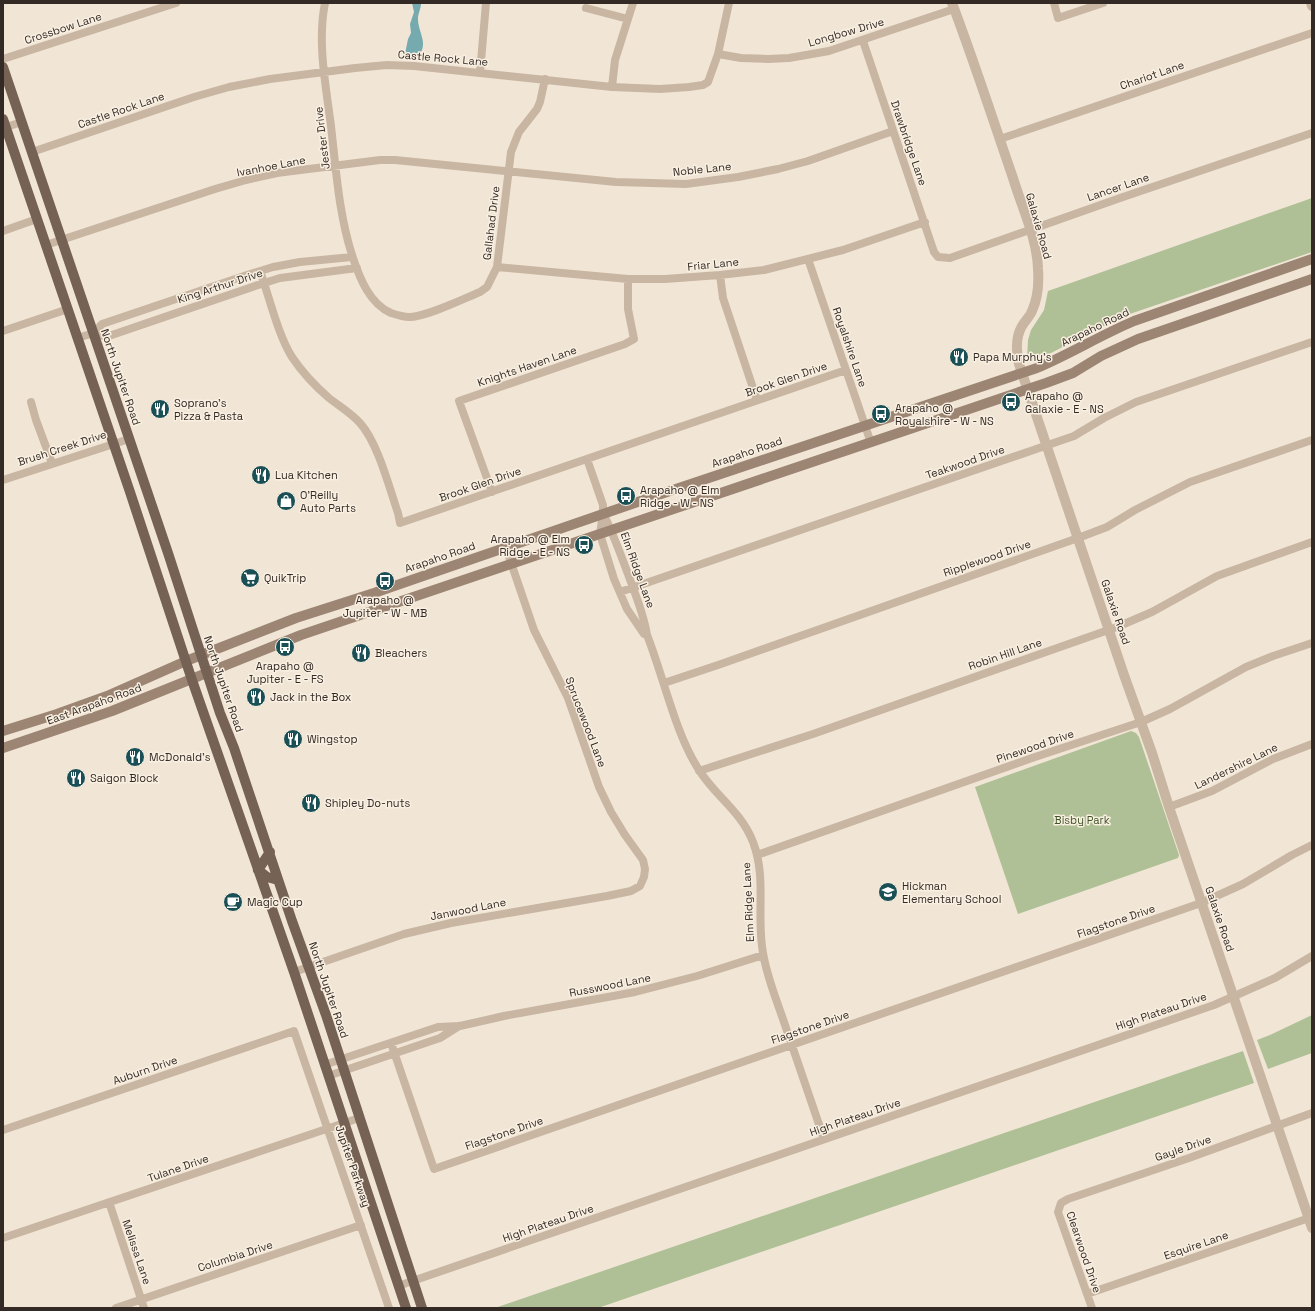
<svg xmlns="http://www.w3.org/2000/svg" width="1315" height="1311" font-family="'Space Grotesk',sans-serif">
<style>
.green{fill:#b0c096}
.water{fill:#75aaaf}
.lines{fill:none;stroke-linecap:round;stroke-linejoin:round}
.minor{stroke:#c9b6a2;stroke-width:8}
.tertiary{stroke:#c9b6a2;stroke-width:10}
.secondary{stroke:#9d8574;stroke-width:10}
.primary{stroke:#766255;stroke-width:10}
.labels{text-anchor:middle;stroke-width:3;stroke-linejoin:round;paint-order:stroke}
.street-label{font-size:11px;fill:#342a25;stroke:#f9f0e2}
.poi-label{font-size:11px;fill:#342a25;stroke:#f9f0e2;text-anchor:start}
.park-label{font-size:11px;fill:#415328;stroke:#f9f0e2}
</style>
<rect width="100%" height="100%" fill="#f1e6d6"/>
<path class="green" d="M1312 198V252L1121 317 1051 353 1032 361 1027 358 1028 340 1031 330 1044 310 1048 291Z
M1131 731 1136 733 1139 737 1179 855 1178 858 1018 914 975 787Z
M1312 1015V1053L1268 1069 1257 1040 1270 1035Z
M1243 1051 1254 1083 598 1308H495Z"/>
<path class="water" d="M412 3H421C421 9 418 13 418 19 418 32 428 42 420 54L408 56 405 54 408 39 411 33 410 24 414 12Z"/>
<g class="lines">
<path class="minor" d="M325 3C317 43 326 86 331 126 336 170 339 216 353 258 360 279 370 304 391 313 397 315 403 317 409 317 426 317 463 299 480 292L487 287 497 267 511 152 519 132 537 109 540 102 545 79
M1054 3 1058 18 1103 3
M586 8 628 19
M863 41 934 252 938 257 950 258 1123 197 1312 133
M718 54 741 58 768 59 789 58 829 51 954 9
M3 59 176 3
M480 73 486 3
M612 87 615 60 633 3
M3 128 22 122
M1000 139 1312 33
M32 152 194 97 229 87 270 79 355 68 387 65 414 66 612 87 660 89 689 87 703 85 708 82 718 54 729 3
M3 231 37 219
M46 245 215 189 246 180 277 173 380 160H395L616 182 686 184 738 177 778 169 808 161 893 131
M808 259 871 443
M497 267 628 279H665L720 275 764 270 843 250 925 222
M260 271C269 296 278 335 292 357 302 372 315 386 329 398 339 406 351 413 360 423 378 443 389 487 398 513L400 523 846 370
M720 275 723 298 757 400
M3 331 68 309
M94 333 106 337 255 286 280 278 357 268
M77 338 94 333 102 324 247 275 273 267 300 262 352 257
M31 402 36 420 52 463
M587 459 603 505V513L600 534 614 579 627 609 644 634 647 635
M3 480 129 439
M492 492 459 401 625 344 634 339 628 309V279
M603 513C613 533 620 553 628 574 635 594 644 614 647 635 664 678 675 733 699 770 716 797 741 811 753 842 767 878 756 916 763 953 767 978 777 1001 785 1025 798 1063 811 1101 824 1139
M620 592 1074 436 1104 418 1136 402 1312 342
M664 683 721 664 1078 538 1107 527 1135 510 1190 482 1312 440
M699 771 813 734 1117 627 1152 612 1217 576 1312 542
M1169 807 1212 791 1273 759 1312 744
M757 855 1032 758 1141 722 1170 709 1246 667 1273 656 1312 643
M294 972 404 934 451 923 607 896 631 891 640 886 644 877 645 869 643 860 625 835 611 812 599 787 568 698 534 630 506 548
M391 1043 434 1169 1201 903 1243 884 1292 855 1312 845
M324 1065 438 1027 460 1026 504 1016 635 992 697 976 763 955
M328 1076 440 1038 459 1026
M3 1130 294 1031 389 1308
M109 1202 144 1308
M3 1238 359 1118
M398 1286 1214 1005 1275 978 1312 956
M1087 1294 1312 1217
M116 1308 361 1225
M1092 1308 1058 1212 1061 1203 1068 1199 1189 1158 1312 1113"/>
<path class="tertiary" d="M952 3C974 61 993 120 1013 178 1022 208 1037 238 1038 269 1039 283 1038 298 1032 311 1030 316 1025 321 1022 326 1015 338 1016 351 1019 364L1124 675 1152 753 1169 807 1312 1228
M1311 3 1312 6"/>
<path class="secondary" d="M3 731 57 714 107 696 186 661 296 618 374 593 658 495 1037 368C1070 354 1101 335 1134 321L1312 259
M3 748 112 711 301 635 1046 383 1073 373 1101 356 1138 339 1312 279"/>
<path class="primary" d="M3 67 168 553 220 713 234 748 292 921 326 1015 422 1308
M3 119 130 492 192 680 294 972 406 1308
M270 852 258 870 267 877 278 880"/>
</g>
<defs>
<g id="restaurant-disc" transform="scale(1)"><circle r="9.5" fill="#1a4f56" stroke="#f9f0e2"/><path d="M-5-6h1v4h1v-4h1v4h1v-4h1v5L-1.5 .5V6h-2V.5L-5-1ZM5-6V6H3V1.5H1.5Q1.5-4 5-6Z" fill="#fff"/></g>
<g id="bus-disc" transform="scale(1)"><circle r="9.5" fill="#1a4f56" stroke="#f9f0e2"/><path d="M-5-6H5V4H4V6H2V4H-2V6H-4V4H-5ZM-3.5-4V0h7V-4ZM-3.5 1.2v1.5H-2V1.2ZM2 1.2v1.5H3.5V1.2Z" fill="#fff"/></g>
<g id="shop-disc" transform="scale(1)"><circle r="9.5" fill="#1a4f56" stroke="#f9f0e2"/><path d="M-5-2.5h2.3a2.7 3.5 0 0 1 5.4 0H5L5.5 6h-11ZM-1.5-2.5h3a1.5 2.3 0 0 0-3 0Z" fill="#fff"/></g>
<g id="supermarket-disc" transform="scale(1)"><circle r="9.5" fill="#1a4f56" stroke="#f9f0e2"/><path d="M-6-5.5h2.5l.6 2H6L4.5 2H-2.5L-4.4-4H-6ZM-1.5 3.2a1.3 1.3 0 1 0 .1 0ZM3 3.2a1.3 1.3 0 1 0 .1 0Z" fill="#fff"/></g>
<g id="school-disc" transform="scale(1)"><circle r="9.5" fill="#1a4f56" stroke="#f9f0e2"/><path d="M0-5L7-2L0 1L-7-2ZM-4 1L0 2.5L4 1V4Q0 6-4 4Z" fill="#fff"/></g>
<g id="cafe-disc" transform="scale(1)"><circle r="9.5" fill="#1a4f56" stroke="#f9f0e2"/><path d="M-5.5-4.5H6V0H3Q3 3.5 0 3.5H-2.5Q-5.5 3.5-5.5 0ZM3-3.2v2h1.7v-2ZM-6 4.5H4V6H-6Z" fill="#fff"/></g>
</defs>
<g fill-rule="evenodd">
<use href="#restaurant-disc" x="959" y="357"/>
<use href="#bus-disc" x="1011" y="402"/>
<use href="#restaurant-disc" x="160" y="409"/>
<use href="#bus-disc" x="881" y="414"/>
<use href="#restaurant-disc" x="261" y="475"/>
<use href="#bus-disc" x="626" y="496"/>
<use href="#shop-disc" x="286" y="501"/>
<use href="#bus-disc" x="584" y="545"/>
<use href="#supermarket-disc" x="250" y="578"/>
<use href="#bus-disc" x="385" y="581"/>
<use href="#bus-disc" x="285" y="647"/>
<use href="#restaurant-disc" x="361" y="653"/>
<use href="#restaurant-disc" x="256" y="697"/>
<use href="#restaurant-disc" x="293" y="739"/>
<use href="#restaurant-disc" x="135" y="757"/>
<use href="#restaurant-disc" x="76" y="778"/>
<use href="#restaurant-disc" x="311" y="803"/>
<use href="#school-disc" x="888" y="892"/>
<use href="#cafe-disc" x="233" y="902"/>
</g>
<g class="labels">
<g class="street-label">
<text transform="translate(63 28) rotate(-18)" y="4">Crossbow Lane</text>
<text transform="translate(846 32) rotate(-16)" y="4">Longbow Drive</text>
<text transform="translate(443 58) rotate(5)" y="4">Castle Rock Lane</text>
<text transform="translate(1152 75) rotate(-19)" y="4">Chariot Lane</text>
<text transform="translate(121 110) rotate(-19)" y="4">Castle Rock Lane</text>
<text transform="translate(322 138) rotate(-97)" y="4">Jester Drive</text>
<text transform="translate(909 143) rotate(71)" y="4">Drawbridge Lane</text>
<text transform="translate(271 166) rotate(-11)" y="4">Ivanhoe Lane</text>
<text transform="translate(702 169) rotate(-6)" y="4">Noble Lane</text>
<text transform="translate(1118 187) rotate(-19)" y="4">Lancer Lane</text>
<text transform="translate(491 223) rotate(-83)" y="4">Gallahad Drive</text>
<text transform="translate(1039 226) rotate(74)" y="4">Galaxie Road</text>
<text transform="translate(713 264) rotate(-6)" y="4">Friar Lane</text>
<text transform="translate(220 286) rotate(-18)" y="4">King Arthur Drive</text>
<text transform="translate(1095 327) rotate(-26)" y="4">Arapaho Road</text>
<text transform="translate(850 347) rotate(71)" y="4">Royalshire Lane</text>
<text transform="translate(527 366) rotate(-19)" y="4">Knights Haven Lane</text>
<text transform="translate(121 377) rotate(71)" y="4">North Jupiter Road</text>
<text transform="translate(786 379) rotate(-19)" y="4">Brook Glen Drive</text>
<text transform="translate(62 448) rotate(-18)" y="4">Brush Creek Drive</text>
<text transform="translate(747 452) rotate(-19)" y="4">Arapaho Road</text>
<text transform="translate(965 462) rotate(-19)" y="4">Teakwood Drive</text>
<text transform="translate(480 484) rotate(-19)" y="4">Brook Glen Drive</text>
<text transform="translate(440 557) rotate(-19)" y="4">Arapaho Road</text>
<text transform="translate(987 558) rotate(-19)" y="4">Ripplewood Drive</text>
<text transform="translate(638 570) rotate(70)" y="4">Elm Ridge Lane</text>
<text transform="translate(1116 612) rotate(71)" y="4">Galaxie Road</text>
<text transform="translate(1005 654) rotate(-19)" y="4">Robin Hill Lane</text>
<text transform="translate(224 684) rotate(71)" y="4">North Jupiter Road</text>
<text transform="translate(94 704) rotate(-20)" y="4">East Arapaho Road</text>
<text transform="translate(586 722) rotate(69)" y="4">Sprucewood Lane</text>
<text transform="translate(1035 746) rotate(-19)" y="4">Pinewood Drive</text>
<text transform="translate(1236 766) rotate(-26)" y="4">Landershire Lane</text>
<text transform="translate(748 902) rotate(-93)" y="4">Elm Ridge Lane</text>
<text transform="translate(468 909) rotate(-11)" y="4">Janwood Lane</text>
<text transform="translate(1220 919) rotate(71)" y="4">Galaxie Road</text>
<text transform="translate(1116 921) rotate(-19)" y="4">Flagstone Drive</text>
<text transform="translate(610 985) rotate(-11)" y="4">Russwood Lane</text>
<text transform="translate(329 990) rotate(71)" y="4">North Jupiter Road</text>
<text transform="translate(1161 1011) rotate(-19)" y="4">High Plateau Drive</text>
<text transform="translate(810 1027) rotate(-19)" y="4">Flagstone Drive</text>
<text transform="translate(145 1070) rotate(-19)" y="4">Auburn Drive</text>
<text transform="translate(855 1117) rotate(-19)" y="4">High Plateau Drive</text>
<text transform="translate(504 1133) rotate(-19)" y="4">Flagstone Drive</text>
<text transform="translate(1183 1148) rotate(-19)" y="4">Gayle Drive</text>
<text transform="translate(353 1166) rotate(71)" y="4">Jupiter Parkway</text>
<text transform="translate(178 1168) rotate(-19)" y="4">Tulane Drive</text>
<text transform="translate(548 1223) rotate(-19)" y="4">High Plateau Drive</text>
<text transform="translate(1196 1245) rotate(-19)" y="4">Esquire Lane</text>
<text transform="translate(137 1252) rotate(71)" y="4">Melissa Lane</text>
<text transform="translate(1084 1252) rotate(71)" y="4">Clearwood Drive</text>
<text transform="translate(235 1256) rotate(-18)" y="4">Columbia Drive</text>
</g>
<g class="poi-label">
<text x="973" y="361">Papa Murphy's</text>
<text x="1025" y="400">Arapaho @<tspan x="1025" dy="13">Galaxie - E - NS</tspan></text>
<text x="174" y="407">Soprano’s<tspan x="174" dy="13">Pizza &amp; Pasta</tspan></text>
<text x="895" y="412">Arapaho @<tspan x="895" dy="13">Royalshire - W - NS</tspan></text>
<text x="275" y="479">Lua Kitchen</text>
<text x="640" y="494">Arapaho @ Elm<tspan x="640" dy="13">Ridge - W - NS</tspan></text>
<text x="300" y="499">O’Reilly<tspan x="300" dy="13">Auto Parts</tspan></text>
<text x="570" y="543" text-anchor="end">Arapaho @ Elm<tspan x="570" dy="13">Ridge - E - NS</tspan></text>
<text x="264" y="582">QuikTrip</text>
<text x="385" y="604" text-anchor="middle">Arapaho @<tspan x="385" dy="13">Jupiter - W - MB</tspan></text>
<text x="375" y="657">Bleachers</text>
<text x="285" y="670" text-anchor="middle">Arapaho @<tspan x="285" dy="13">Jupiter - E - FS</tspan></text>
<text x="270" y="701">Jack in the Box</text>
<text x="307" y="743">Wingstop</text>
<text x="149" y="761">McDonald's</text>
<text x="90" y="782">Saigon Block</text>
<text x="325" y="807">Shipley Do-nuts</text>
<text x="902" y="890">Hickman<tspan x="902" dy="13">Elementary School</tspan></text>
<text x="247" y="906">Magic Cup</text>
</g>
<g class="park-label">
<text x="1082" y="824">Bisby Park</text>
</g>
</g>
<rect width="1315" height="1311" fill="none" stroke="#342a25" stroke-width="8"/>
</svg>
